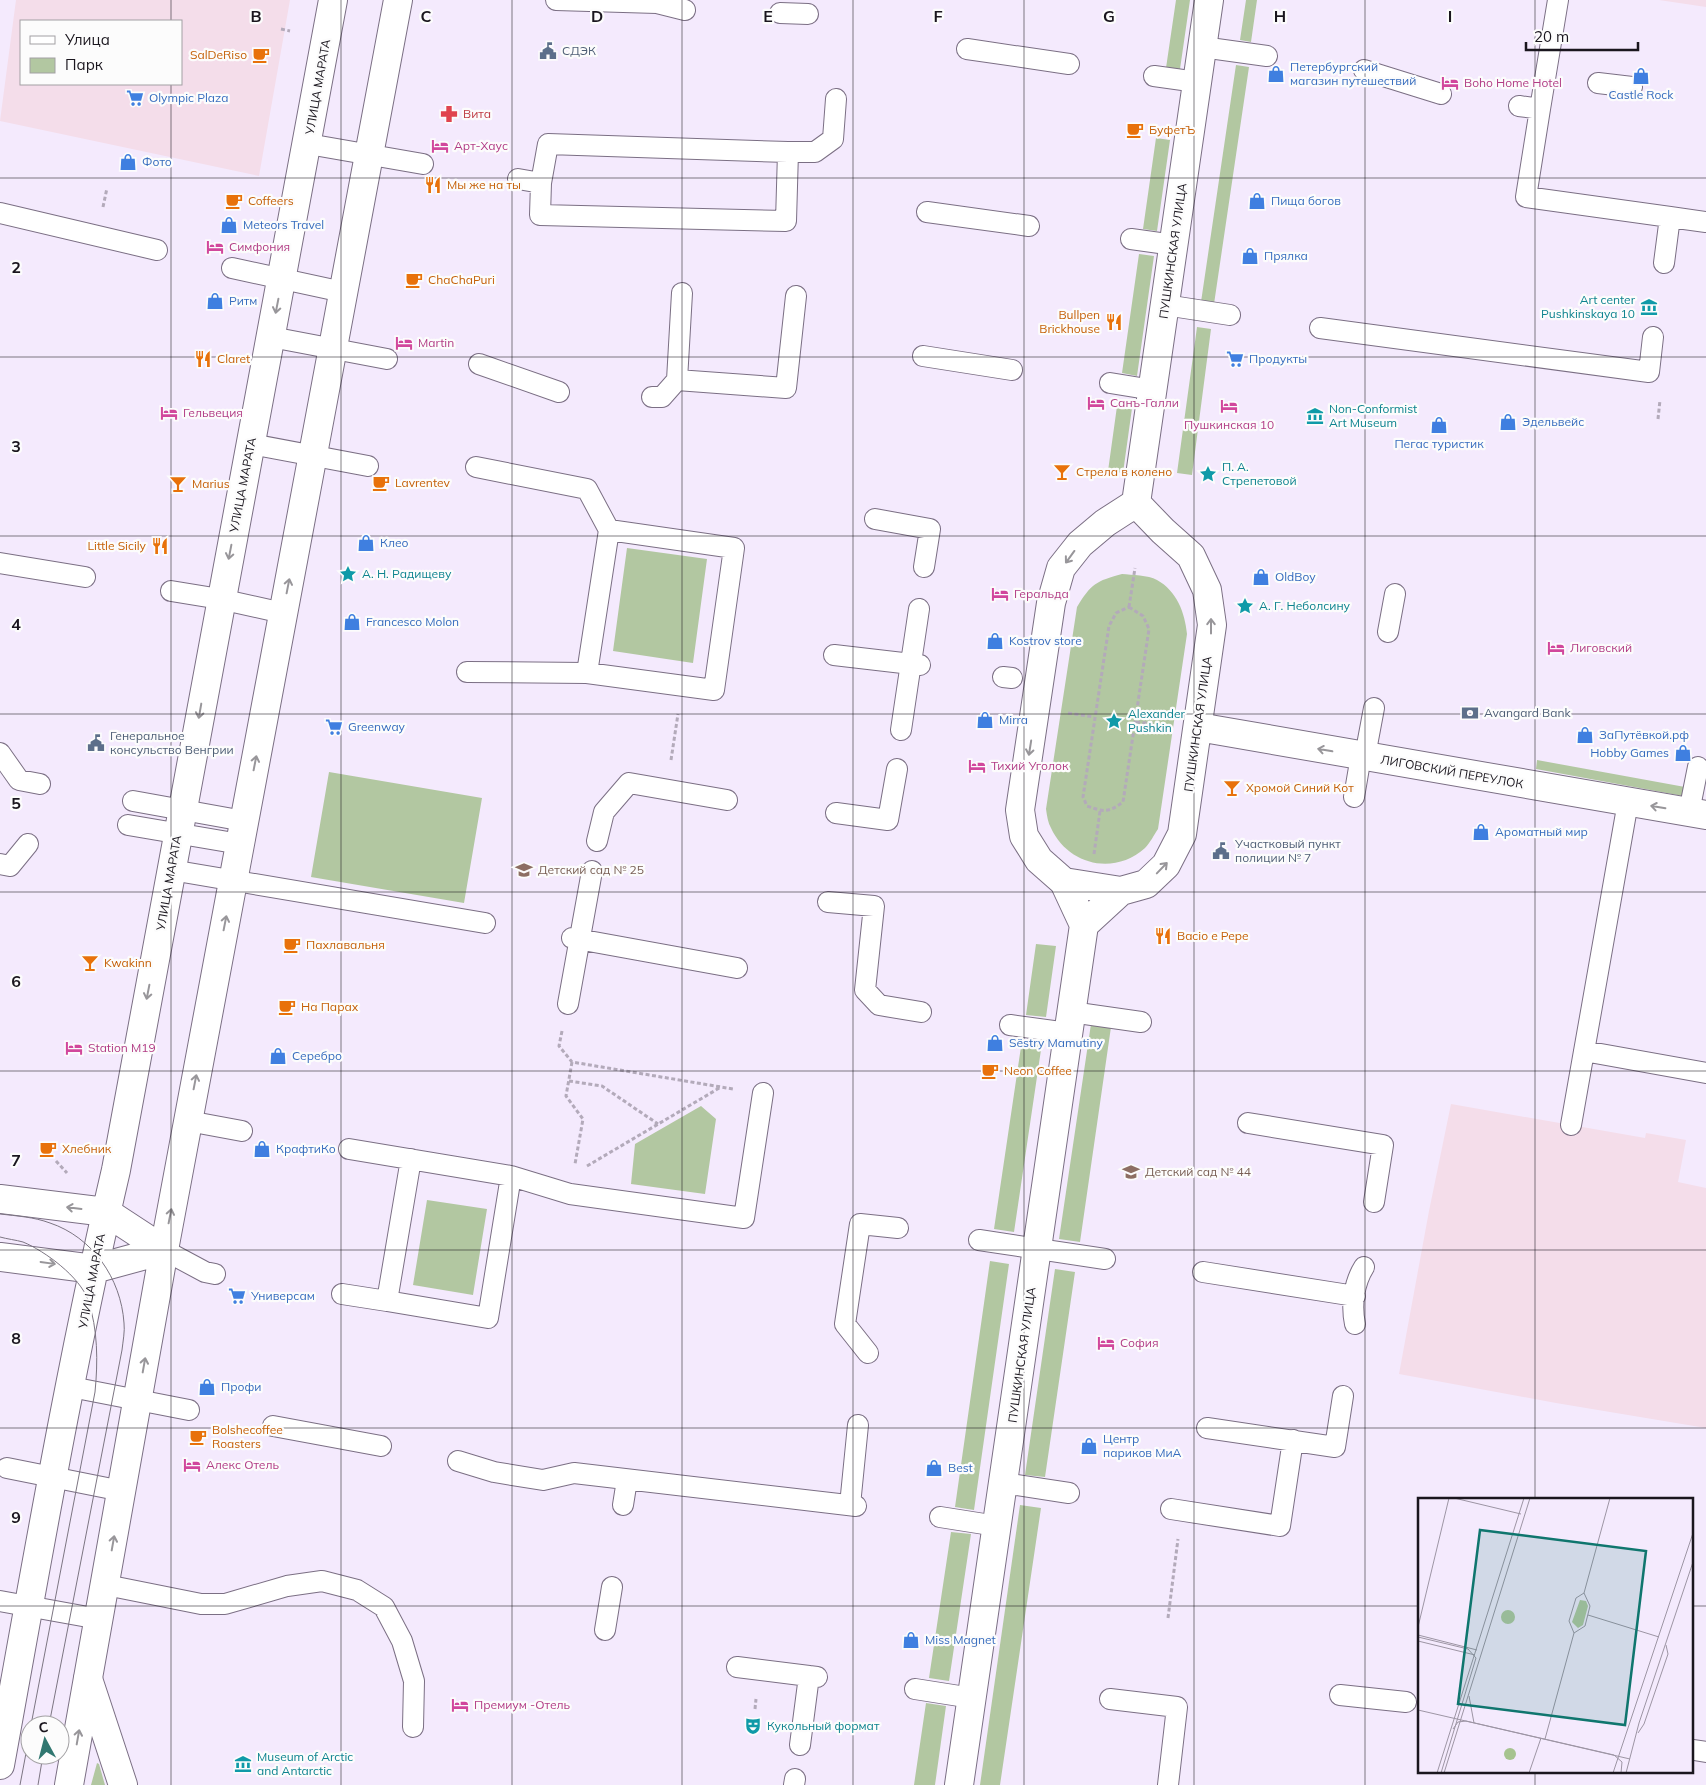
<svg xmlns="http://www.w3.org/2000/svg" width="1706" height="1785" font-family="Mulish,sans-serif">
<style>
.commercial{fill:#f4ddea;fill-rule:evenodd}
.green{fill:#b2c7a1}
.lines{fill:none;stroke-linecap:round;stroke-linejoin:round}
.service-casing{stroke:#7b6f84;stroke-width:22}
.minor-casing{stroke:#7b6f84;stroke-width:30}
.tertiary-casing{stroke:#7b6f84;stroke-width:30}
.path{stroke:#b3aaba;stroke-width:3;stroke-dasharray:4 2.5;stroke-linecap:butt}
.service{stroke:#fff;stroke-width:20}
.minor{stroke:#fff;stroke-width:28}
.tertiary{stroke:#fff;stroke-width:28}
.tram{stroke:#7c7582;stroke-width:1}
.oneway{stroke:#98969a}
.grid{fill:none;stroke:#1a161e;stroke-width:1;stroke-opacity:0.55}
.labels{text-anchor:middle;stroke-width:4.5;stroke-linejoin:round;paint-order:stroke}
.service-label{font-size:12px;fill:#4e5e75;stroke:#fcfcfc;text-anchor:start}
.food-label{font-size:12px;fill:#c56008;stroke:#fcfcfc;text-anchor:start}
.shop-label{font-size:12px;fill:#366cbe;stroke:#fcfcfc;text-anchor:start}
.hotel-label{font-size:12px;fill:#b23c85;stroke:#fcfcfc;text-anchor:start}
.street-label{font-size:12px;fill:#1a161e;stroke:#fcfcfc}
.health-label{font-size:12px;fill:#be3a42;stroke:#fcfcfc;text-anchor:start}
.culture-label{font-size:12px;fill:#0d838f;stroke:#fcfcfc;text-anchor:start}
.education-label{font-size:12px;fill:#785e54;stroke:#fcfcfc;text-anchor:start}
.inset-road{fill:none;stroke:#9d95a4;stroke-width:1}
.view{fill:#0f766e;fill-opacity:0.15;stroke:#0f766e;stroke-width:2.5}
.inset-edge{fill:none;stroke:#1a161e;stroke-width:2.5}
.grid-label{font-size:16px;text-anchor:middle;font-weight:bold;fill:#1a161e;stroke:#fcfcfc;stroke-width:4.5;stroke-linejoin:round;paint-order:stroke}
</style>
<rect width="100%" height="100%" fill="#f4eafd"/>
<path class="commercial" d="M16 0H290L259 176 0 121ZM181 21V84H21V21Z
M1659 0H1706V7Z
M1451 1104 1645 1138 1646 1133 1686 1140 1678 1182 1706 1188V1428L1556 1403 1399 1374 1429 1211Z"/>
<path class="green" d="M1176 0H1190L1180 69 1166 68Z
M1246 0H1257L1251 42 1240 40Z
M1236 65 1249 67 1214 304 1201 302Z
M1156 138 1170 140 1157 231 1143 229Z
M1139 254 1154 256 1137 376 1122 373Z
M1197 327 1211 329 1192 475 1177 473Z
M1118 399 1133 401 1123 473 1108 471Z
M627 548 707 559 693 663 613 651Z
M1122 574C1132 575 1148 575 1157 580 1177 591 1185 613 1187 634L1158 829C1154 835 1150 843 1145 848 1114 876 1068 865 1051 828 1048 823 1047 816 1046 809L1077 607C1091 584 1096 581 1122 574Z
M1537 760 1685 787 1683 796 1536 769Z
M329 772 482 798 464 903 311 877Z
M1036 944 1056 946 1046 1017 1026 1015Z
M1091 1024 1111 1027 1080 1242 1059 1239Z
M1022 1040 1042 1043 1014 1232 994 1229Z
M701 1106 716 1119 705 1194 631 1184 635 1144Z
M427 1200 487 1209 473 1295 413 1285Z
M990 1261 1009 1264 974 1510 955 1507Z
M1055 1269 1075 1272 1045 1477 1025 1475Z
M1020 1505 1041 1508 1000 1785H980Z
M951 1532 971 1534 949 1681 929 1678Z
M926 1703 946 1706 935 1785H914Z
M97 1763 99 1764 105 1785H91Z"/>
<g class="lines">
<g class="service-casing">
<path id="service" d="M556 0 657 3 685 10
M780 13 808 14
M1202 47 1267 56
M967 49 1069 64
M1364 70 1441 94
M1154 76 1197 82
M1598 83 1632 87
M1519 106 1540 109 1558 0
M1540 109 1526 197 1670 217 1664 263
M308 144 423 164
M788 152H815L833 139 836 99
M518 179 541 183 548 144 788 152 786 221 540 215 541 183
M927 212 1029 226
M0 213 157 250
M1670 217 1706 222
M1131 239 1174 245
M232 268 343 292
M1165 305 1230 315
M1320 328 1649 372 1653 337
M271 337 387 359
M923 356 1012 370
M479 364 559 392
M677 380 682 293
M1110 383 1153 390
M652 397H662L677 380 786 388 796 296
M251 444 368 466
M476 467 587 489 609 530 587 673
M875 519 930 529 924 567
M0 563 85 577
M171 591 220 599 283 613
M1388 632 1395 594
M834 655 920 665
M467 672 587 673 714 690 734 548 609 530
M1003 677 1012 678
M901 730 919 609
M0 753 19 780 40 784
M1365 756 1374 708
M1354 797 1361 756
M133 801 244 821
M1689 812 1698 767
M836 813 888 820 897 769
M128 825 240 844
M597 841 604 812 629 783 727 800
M0 864 10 866 28 844
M171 870 485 923
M828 902 874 906 865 990 879 1005 921 1012
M572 938 737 968
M568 1004 592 871
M1071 1012 1141 1022
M1010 1025 1068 1033
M1584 1051 1706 1073
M188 1121 242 1131
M1248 1123 1383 1145 1374 1202
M1571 1125 1628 802
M349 1149 511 1176 570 1194 744 1218 763 1093
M411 1159 387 1301 488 1318 511 1176
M979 1240 1105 1259
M164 1250 205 1272 215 1274
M1203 1272 1355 1296
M342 1294 387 1301
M1355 1324C1351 1305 1354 1283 1364 1267
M868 1353 845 1324 860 1224 898 1228
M71 1387 189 1410
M273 1426 381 1446
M1207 1428 1335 1447 1343 1396
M458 1461 494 1472 543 1480 574 1473 856 1506
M7 1468 122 1491
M1003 1483 1069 1493
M623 1505 627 1480
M850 1505 858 1425
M1171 1509 1280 1526 1293 1440
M940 1517 997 1526
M106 1585 201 1604H225L287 1586 322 1581 357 1590 384 1607 402 1641 414 1681 413 1727
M0 1601 99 1619
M605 1630 612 1587
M737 1667 817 1677
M915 1689 972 1698
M1340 1695 1406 1702
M1110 1699 1177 1707 1168 1785
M800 1745 809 1676
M1694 1750 1706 1752
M794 1785 795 1779"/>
</g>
<g class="minor-casing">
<path id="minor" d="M1198 727 1706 815
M1064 882 1121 891
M1084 925 1121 891 1146 884 1166 865 1182 834 1212 625 1207 590 1191 556 1163 531 1136 503
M88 1679 123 1785
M959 1785 1084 925 1064 882 1039 860 1024 836 1020 810 1051 603 1061 568 1080 544 1105 523 1136 503 1209 0"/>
</g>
<g class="tertiary-casing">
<path id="tertiary" d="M0 1199 106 1212 164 1250
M0 1257 94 1269 164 1250
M0 1765C36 1567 70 1367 116 1170L333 0
M69 1785 164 1250 398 0"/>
</g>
<path class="path" d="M281 29 290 31
M103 207 107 188
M1658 419 1660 400
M1129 607 1143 616 1149 629 1123 802C1108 813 1104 812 1087 806L1083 797 1109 626 1116 613Z
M1129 607 1135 568
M1068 713 1094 717
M1136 722 1165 725
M671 760 678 714
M1094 854 1100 811
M562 1031 559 1046 572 1062 733 1089
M572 1062 566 1096 583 1119 575 1164
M569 1081 602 1086 658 1124
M56 1161 67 1173
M587 1166 721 1087
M1168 1618 1178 1539
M755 1709 756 1699"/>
<use href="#service" class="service"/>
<use href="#minor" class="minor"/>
<use href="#tertiary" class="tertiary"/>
<path class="tram" d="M0 1214C17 1216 34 1217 50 1223 92 1237 121 1278 124 1323 125 1331 123 1341 122 1350L49 1725
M0 1237C7 1239 16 1240 23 1242 45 1251 80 1277 88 1300 98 1329 98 1362 95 1392L31 1725
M20 1785 30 1732
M38 1785 43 1755"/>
</g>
<defs><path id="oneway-shaft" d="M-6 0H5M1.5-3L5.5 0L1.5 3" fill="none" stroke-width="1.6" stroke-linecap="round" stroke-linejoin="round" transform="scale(1.25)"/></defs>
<g class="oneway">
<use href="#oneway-shaft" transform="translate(277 306) rotate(101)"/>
<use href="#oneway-shaft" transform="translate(230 552) rotate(101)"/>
<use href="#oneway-shaft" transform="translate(1070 557) rotate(126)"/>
<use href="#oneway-shaft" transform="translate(288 586) rotate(-79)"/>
<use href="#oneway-shaft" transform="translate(1211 626) rotate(-90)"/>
<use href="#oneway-shaft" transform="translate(200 711) rotate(100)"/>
<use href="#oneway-shaft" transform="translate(1030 748) rotate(99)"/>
<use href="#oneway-shaft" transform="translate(1325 750) rotate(-170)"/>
<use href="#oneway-shaft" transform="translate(255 763) rotate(-79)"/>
<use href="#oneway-shaft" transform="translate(1658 807) rotate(-171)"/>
<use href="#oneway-shaft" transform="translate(1162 868) rotate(-46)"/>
<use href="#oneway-shaft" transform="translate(225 923) rotate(-79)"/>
<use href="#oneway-shaft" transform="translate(148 992) rotate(101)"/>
<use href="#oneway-shaft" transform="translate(195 1082) rotate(-79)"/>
<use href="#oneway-shaft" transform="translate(74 1208) rotate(-173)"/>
<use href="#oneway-shaft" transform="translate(170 1216) rotate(-79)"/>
<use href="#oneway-shaft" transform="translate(48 1263) rotate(8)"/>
<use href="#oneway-shaft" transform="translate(144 1365) rotate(-80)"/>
<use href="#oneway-shaft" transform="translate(113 1543) rotate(-80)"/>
<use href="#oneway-shaft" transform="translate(78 1737) rotate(-80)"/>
</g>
<path class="grid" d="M171 0V21M341 0V1785M512 0V1785M682 0V1785M853 0V1785M1024 0V1785M1194 0V1785M1365 0V1785M1535 0V1499M171 84V1785M0 178H1706M0 357H1706M0 536H1706M0 714H1706M0 892H1706M0 1071H1706M0 1250H1706M0 1428H1706M0 1606H1420M1692 1606H1706M1535 1771V1785"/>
<defs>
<g id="civic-bare" transform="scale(1.35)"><path d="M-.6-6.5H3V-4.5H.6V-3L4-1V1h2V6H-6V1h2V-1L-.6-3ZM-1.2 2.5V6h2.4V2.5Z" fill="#5c6f8a" stroke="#fcfcfc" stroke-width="2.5" paint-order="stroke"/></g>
<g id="cafe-bare" transform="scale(1.35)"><path d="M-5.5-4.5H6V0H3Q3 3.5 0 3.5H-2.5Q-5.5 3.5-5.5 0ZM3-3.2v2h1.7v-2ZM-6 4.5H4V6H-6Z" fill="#e8710a" stroke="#fcfcfc" stroke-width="2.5" paint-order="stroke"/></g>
<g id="shop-bare" transform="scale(1.35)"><path d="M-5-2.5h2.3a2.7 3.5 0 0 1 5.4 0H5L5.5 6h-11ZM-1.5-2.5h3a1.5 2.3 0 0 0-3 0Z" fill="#3f7fe0" stroke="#fcfcfc" stroke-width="2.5" paint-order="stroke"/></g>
<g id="hotel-bare" transform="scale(1.35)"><path d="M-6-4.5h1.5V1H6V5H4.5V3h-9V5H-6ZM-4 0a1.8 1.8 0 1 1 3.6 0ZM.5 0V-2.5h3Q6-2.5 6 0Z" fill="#d1479c" stroke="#fcfcfc" stroke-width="2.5" paint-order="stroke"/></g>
<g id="supermarket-bare" transform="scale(1.35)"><path d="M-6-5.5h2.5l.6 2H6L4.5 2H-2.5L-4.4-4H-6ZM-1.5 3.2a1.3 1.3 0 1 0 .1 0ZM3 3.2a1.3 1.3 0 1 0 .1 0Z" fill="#3f7fe0" stroke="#fcfcfc" stroke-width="2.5" paint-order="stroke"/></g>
<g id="pharmacy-bare" transform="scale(1.35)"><path d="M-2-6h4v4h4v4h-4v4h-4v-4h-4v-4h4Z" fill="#e0444e" stroke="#fcfcfc" stroke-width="2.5" paint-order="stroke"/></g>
<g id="restaurant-bare" transform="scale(1.35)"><path d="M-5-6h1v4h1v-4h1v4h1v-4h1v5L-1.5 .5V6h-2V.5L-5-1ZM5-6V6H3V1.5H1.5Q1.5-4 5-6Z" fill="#e8710a" stroke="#fcfcfc" stroke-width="2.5" paint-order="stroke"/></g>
<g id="museum-bare" transform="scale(1.35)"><path d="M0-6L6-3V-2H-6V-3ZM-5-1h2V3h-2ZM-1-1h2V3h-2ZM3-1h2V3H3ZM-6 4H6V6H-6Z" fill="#0f9aa8" stroke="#fcfcfc" stroke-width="2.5" paint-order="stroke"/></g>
<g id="bar-bare" transform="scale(1.35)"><path d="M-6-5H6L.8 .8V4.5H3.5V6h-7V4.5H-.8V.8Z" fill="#e8710a" stroke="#fcfcfc" stroke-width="2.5" paint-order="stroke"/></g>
<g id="sight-bare" transform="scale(1.35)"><path d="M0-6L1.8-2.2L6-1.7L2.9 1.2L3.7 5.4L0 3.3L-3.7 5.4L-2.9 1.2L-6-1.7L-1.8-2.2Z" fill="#0f9aa8" stroke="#fcfcfc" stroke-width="2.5" paint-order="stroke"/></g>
<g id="bank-bare" transform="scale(1.35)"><path d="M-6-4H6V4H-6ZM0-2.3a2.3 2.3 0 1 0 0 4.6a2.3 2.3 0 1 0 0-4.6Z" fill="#5c6f8a" stroke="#fcfcfc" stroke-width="2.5" paint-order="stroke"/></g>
<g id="school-bare" transform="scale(1.35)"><path d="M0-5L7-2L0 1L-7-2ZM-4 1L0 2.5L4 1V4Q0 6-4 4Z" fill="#8d6e63" stroke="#fcfcfc" stroke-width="2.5" paint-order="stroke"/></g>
<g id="theatre-bare" transform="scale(1.35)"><path d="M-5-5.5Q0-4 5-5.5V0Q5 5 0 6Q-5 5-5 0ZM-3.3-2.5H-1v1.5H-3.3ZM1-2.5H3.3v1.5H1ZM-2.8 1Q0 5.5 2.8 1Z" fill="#0f9aa8" stroke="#fcfcfc" stroke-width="2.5" paint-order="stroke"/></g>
</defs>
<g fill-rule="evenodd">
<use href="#civic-bare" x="548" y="51"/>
<use href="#cafe-bare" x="261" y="55"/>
<use href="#shop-bare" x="1276" y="74"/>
<use href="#shop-bare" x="1641" y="76"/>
<use href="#hotel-bare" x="1450" y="83"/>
<use href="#supermarket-bare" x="135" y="98"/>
<use href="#pharmacy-bare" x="449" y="114"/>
<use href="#cafe-bare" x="1135" y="130"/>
<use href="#hotel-bare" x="440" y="146"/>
<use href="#shop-bare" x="128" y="162"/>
<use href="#restaurant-bare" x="433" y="185"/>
<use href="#cafe-bare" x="234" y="201"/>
<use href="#shop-bare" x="1257" y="201"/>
<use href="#shop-bare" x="229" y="225"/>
<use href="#hotel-bare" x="215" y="247"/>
<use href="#shop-bare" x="1250" y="256"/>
<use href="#cafe-bare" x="414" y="280"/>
<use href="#shop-bare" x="215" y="301"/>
<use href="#museum-bare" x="1649" y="307"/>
<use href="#restaurant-bare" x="1114" y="322"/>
<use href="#hotel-bare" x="404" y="343"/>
<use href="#restaurant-bare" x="203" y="359"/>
<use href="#supermarket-bare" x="1235" y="359"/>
<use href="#hotel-bare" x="1096" y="403"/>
<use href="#hotel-bare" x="1229" y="406"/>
<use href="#hotel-bare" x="169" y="413"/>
<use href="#museum-bare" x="1315" y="416"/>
<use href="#shop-bare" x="1508" y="422"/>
<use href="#shop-bare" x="1439" y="425"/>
<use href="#bar-bare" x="1062" y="472"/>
<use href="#sight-bare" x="1208" y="474"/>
<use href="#cafe-bare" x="381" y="483"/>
<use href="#bar-bare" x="178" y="484"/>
<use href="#shop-bare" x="366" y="543"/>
<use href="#restaurant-bare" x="160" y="546"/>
<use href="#sight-bare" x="348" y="574"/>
<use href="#shop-bare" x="1261" y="577"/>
<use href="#hotel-bare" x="1000" y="594"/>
<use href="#sight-bare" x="1245" y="606"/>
<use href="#shop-bare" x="352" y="622"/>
<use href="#shop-bare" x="995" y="641"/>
<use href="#hotel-bare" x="1556" y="648"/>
<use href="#bank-bare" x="1470" y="713"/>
<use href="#shop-bare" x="985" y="720"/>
<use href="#sight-bare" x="1114" y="721"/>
<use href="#supermarket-bare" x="334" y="727"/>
<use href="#shop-bare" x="1585" y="735"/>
<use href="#civic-bare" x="96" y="743"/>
<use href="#shop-bare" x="1683" y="753"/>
<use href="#hotel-bare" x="977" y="766"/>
<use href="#bar-bare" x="1232" y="788"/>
<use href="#shop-bare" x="1481" y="832"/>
<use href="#civic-bare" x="1221" y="851"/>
<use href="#school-bare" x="524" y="870"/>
<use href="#restaurant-bare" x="1163" y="936"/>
<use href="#cafe-bare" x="292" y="945"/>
<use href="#bar-bare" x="90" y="963"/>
<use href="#cafe-bare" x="287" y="1007"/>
<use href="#shop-bare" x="995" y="1043"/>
<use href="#hotel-bare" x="74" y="1048"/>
<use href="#shop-bare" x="278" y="1056"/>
<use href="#cafe-bare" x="990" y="1071"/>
<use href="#cafe-bare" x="48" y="1149"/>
<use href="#shop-bare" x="262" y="1149"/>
<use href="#school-bare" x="1131" y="1172"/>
<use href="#supermarket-bare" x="237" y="1296"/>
<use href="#hotel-bare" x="1106" y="1343"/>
<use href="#shop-bare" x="207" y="1387"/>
<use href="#cafe-bare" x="198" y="1437"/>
<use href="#shop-bare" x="1089" y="1446"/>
<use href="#hotel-bare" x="192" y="1465"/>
<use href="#shop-bare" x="934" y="1468"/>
<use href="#shop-bare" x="911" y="1640"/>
<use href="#hotel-bare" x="460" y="1705"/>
<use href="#theatre-bare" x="753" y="1726"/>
<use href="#museum-bare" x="243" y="1764"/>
</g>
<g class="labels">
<g class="service-label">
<text x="562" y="55">СДЭК</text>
<text x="1484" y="717">Avangard Bank</text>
<text x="110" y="740">Генеральное<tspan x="110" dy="14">консульство Венгрии</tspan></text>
<text x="1235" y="848">Участковый пункт<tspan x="1235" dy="14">полиции № 7</tspan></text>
</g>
<g class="food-label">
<text x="247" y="59" text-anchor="end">SalDeRiso</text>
<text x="1149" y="134">БуфетЪ</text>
<text x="447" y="189">Мы же на ты</text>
<text x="248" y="205">Coffeers</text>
<text x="428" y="284">ChaChaPuri</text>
<text x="1100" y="319" text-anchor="end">Bullpen<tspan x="1100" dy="14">Brickhouse</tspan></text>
<text x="217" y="363">Claret</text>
<text x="1076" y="476">Стрела в колено</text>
<text x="395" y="487">Lavrentev</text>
<text x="192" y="488">Marius</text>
<text x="146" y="550" text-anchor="end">Little Sicily</text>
<text x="1246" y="792">Хромой Синий Кот</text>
<text x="1177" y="940">Bacio e Pepe</text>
<text x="306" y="949">Пахлавальня</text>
<text x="104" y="967">Kwakinn</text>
<text x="301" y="1011">На Парах</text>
<text x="1004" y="1075">Neon Coffee</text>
<text x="62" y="1153">Хлебник</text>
<text x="212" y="1434">Bolshecoffee<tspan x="212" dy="14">Roasters</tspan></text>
</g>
<g class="shop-label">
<text x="1290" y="71">Петербургский<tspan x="1290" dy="14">магазин путешествий</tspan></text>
<text x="1641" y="99" text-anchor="middle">Castle Rock</text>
<text x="149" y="102">Olympic Plaza</text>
<text x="142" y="166">Фото</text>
<text x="1271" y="205">Пища богов</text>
<text x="243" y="229">Meteors Travel</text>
<text x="1264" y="260">Прялка</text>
<text x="229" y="305">Ритм</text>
<text x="1249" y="363">Продукты</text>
<text x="1522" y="426">Эдельвейс</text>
<text x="1439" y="448" text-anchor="middle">Пегас туристик</text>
<text x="380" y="547">Клео</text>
<text x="1275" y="581">OldBoy</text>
<text x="366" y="626">Francesco Molon</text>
<text x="1009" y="645">Kostrov store</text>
<text x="999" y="724">Mirra</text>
<text x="348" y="731">Greenway</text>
<text x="1599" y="739">ЗаПутёвкой.рф</text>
<text x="1669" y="757" text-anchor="end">Hobby Games</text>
<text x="1495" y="836">Ароматный мир</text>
<text x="1009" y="1047">Sёstry Mamutiny</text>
<text x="292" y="1060">Серебро</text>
<text x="276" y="1153">КрафтиКо</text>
<text x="251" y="1300">Универсам</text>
<text x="221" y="1391">Профи</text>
<text x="1103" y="1443">Центр<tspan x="1103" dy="14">париков МиА</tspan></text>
<text x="948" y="1472">Best</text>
<text x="925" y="1644">Miss Magnet</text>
</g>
<g class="hotel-label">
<text x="1464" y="87">Boho Home Hotel</text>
<text x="454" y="150">Арт-Хаус</text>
<text x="229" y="251">Симфония</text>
<text x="418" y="347">Martin</text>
<text x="1110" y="407">Санъ-Галли</text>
<text x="183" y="417">Гельвеция</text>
<text x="1229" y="429" text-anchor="middle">Пушкинская 10</text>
<text x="1014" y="598">Геральда</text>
<text x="1570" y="652">Лиговский</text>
<text x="991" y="770">Тихий Уголок</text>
<text x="88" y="1052">Station M19</text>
<text x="1120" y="1347">София</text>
<text x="206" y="1469">Алекс Отель</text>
<text x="474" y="1709">Премиум -Отель</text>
</g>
<g class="street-label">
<text transform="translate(318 87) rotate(-80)" y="4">УЛИЦА МАРАТА</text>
<text transform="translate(1173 251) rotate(-82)" y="4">ПУШКИНСКАЯ УЛИЦА</text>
<text transform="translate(243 485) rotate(-79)" y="4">УЛИЦА МАРАТА</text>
<text transform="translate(1198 724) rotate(-82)" y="4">ПУШКИНСКАЯ УЛИЦА</text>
<text transform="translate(1452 772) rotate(10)" y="4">ЛИГОВСКИЙ ПЕРЕУЛОК</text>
<text transform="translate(169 883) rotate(-80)" y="4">УЛИЦА МАРАТА</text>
<text transform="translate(92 1281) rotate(-79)" y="4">УЛИЦА МАРАТА</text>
<text transform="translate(1022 1355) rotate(-82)" y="4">ПУШКИНСКАЯ УЛИЦА</text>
</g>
<g class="health-label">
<text x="463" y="118">Вита</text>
</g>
<g class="culture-label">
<text x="1635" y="304" text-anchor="end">Art center<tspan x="1635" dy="14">Pushkinskaya 10</tspan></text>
<text x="1329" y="413">Non-Conformist<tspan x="1329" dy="14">Art Museum</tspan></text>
<text x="1222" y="471">П. А.<tspan x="1222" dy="14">Стрепетовой</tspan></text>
<text x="362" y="578">А. Н. Радищеву</text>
<text x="1259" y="610">А. Г. Неболсину</text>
<text x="1128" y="718">Alexander<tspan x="1128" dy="14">Pushkin</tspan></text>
<text x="767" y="1730">Кукольный формат</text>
<text x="257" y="1761">Museum of Arctic<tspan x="257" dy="14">and Antarctic</tspan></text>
</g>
<g class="education-label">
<text x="538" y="874">Детский сад № 25</text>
<text x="1145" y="1176">Детский сад № 44</text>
</g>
</g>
<g transform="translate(1418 1498)">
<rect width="275" height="275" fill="#f4eafd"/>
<path d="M162 102 168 103 170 108 165 127 160 130 154 124ZM83 119a7 7 0 1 1 14 0a7 7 0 1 1-14 0Z" fill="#b2c7a1"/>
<path d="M86 256a6 6 0 1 1 12 0a6 6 0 1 1-12 0Z" fill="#a6c38f"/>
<path class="inset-road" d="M36 0 103 16M170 117 241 139M0 129 31 0M156 135 167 128 172 108 166 95M0 137 59 152M0 139 50 151 58 160 23 275M0 143 57 157M51 198 56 225M0 212 212 261M35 231 40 224 48 223 196 257 204 264 203 275M220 235 226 226 250 156 248 147M127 241 156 135 151 123 158 100 166 95 192 0M19 275 106 0M26 275 112 0M111 275 123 240M195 275 275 35M208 275 221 225 275 64"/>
<path class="view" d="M62 32 228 53 207 227 40 206Z"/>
<rect width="275" height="275" class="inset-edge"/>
</g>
<g class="grid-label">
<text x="256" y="22">B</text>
<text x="426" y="22">C</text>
<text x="597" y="22">D</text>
<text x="768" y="22">E</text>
<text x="938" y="22">F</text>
<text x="1109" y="22">G</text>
<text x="1280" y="22">H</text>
<text x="1450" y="22">I</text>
<text x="16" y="273">2</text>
<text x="16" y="452">3</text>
<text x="16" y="630">4</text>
<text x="16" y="809">5</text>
<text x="16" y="987">6</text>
<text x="16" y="1166">7</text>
<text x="16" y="1344">8</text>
<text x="16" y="1523">9</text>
</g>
<rect x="20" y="20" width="162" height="65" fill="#fcfcfc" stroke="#a2a0a3"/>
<rect x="30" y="36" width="25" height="8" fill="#ffffff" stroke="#a2a0a3"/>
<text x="65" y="45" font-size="15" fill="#1a161e">Улица</text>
<rect x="30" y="58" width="25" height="15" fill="#b2c7a1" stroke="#a2a0a3"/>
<text x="65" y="70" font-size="15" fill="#1a161e">Парк</text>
<g transform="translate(45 1740) rotate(353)"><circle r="24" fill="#fcfcfc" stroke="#a2a0a3"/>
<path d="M0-4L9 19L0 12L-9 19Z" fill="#307770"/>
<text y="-8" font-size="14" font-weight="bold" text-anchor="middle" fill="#1a161e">С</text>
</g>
<path d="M1526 42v8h112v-8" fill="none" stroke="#1a161e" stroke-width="2.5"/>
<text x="1534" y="42" font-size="15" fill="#1a161e" stroke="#fcfcfc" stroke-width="4" paint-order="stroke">20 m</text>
</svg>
